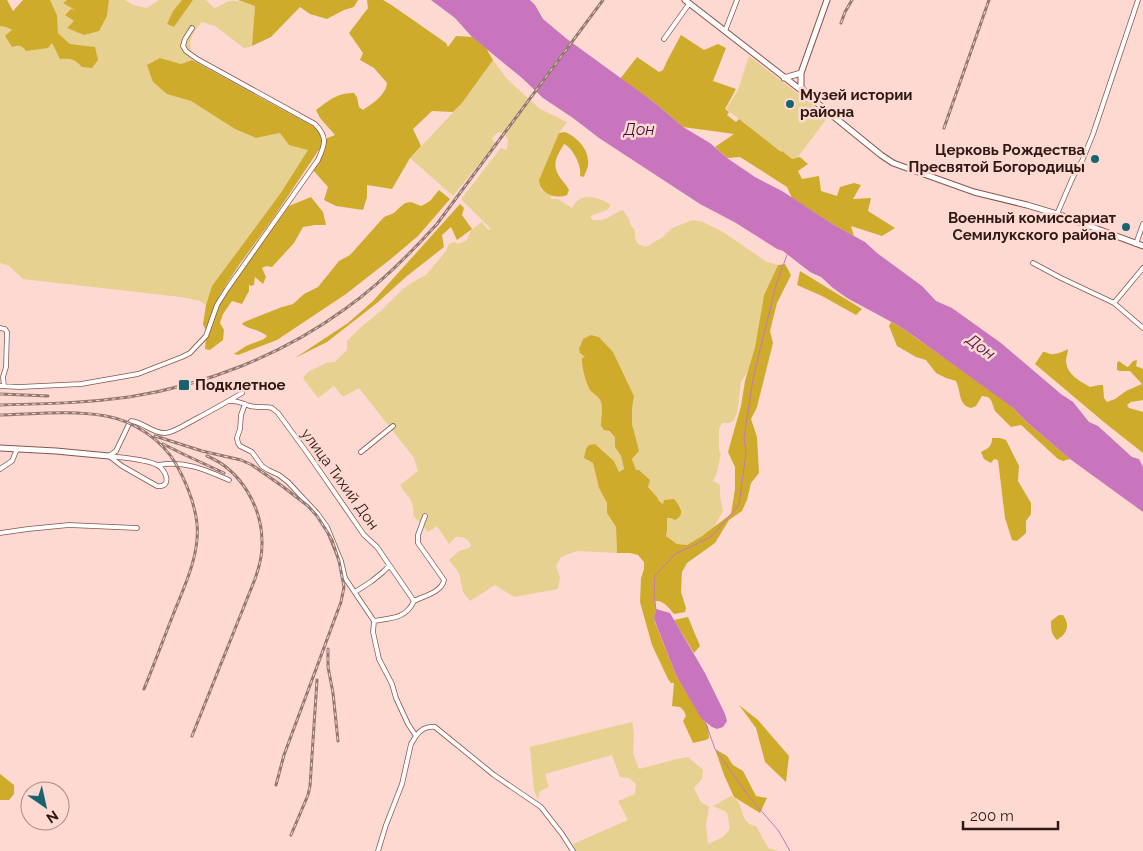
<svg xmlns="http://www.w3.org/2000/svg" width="1143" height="851" font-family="Raleway,sans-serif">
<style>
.green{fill:#e7d190}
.forest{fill:#cfab2c}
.water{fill:#c975be}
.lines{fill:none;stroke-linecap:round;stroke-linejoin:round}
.stream{stroke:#c975be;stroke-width:1}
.street-casing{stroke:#88554c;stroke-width:5.5}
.secondary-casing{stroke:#88554c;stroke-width:7}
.street{stroke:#fff;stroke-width:4}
.secondary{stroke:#fff;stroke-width:5}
.rail-casing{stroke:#937771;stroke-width:3}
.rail{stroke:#fdd9d1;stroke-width:1;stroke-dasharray:4;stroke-linecap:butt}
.poi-dot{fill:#196370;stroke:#fdd9d1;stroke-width:2}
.labels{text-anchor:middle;stroke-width:5;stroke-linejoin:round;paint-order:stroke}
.poi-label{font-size:15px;font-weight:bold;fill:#2e1915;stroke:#fdd9d1;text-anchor:start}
.street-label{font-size:15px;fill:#2e1915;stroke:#fdd9d1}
.water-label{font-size:16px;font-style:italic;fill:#451041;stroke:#fdd9d1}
</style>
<rect width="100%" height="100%" fill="#fdd9d1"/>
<path class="green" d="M50 0H67L64 2 77 12 65 15 74 21 107 16 109 0H125L133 5 147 8 159 0H182L173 11 167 24 174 27 193 0H206L214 8C220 7 224 2 230 1 238 0 247 3 255 6L252 46 244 48 215 26 202 22C189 38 189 40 192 60L181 64 160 58 153 82 167 93 191 101 235 129 256 138 280 133 308 150 280 194 212 286 206 305 200 301 181 297 23 279 9 266 0 263V26C14 28 14 34 19 45L23 47 52 43 70 58 76 61 82 67 70 44 58 33 57 15Z
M749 56 828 117 782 178 734 146 748 126 726 109 738 90Z
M493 60 507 79 540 109 567 122 559 133 539 180 541 190 551 195V199H558L572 208C574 205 576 201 580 199 590 194 602 199 611 205L607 210 590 216 593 220C607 222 611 214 623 210L629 219 631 226 635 230V238L638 244 646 247 663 237 672 228 693 220 703 222 723 232 767 262 778 265 764 295 755 347 748 371 741 382 737 413 734 420 730 423H722L719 429V450L721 454 717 472 713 481 720 485V496L723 511 713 529 687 545 677 544 666 536 667 531V518H671L681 514V508L677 503 664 504 659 501 657 497 648 487 645 475 639 470H636L632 459 636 455V440L632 424 631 417 634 396 613 352 599 337 591 335 586 357 582 358C581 366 586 383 590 390 593 394 599 396 601 402 603 410 602 418 601 426L615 437V447L621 456 624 470 619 472 614 461 601 449H586L587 460 593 463 599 488 607 503V513L616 527 617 553 577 551 561 557 556 566 560 577 558 589 514 597 495 585 470 601 463 592 459 573 449 560 459 551 469 548 471 545C468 539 463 536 456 537L449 544 437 526 428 532 413 515C415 500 407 497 400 485L418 471 414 458 359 388 343 397 334 386 318 398 303 378 308 372 326 363 335 362 347 350V341L360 328 382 310 403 289 411 283 426 275 446 251 449 244 454 242 458 244 467 240 471 230 482 222 488 230 491 229 462 200V198L501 148 506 150 507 149 508 139 503 133 498 132 493 137 492 140 496 143 453 196 410 158 462 103Z
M632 722 634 732 633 753 639 769 677 759 688 757 703 770 702 779 694 788 701 802 709 807 706 825 708 844 723 837 730 829 727 812 713 806 731 796C747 803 737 823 756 826L768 848 778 851H576L573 844 628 820 618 801 635 794 636 784 629 778 620 777 612 755 545 774 549 787 540 791 538 800 534 790 530 747Z"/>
<path class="forest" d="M0 0H7L13 11 23 0H50L57 15 58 33 70 44 95 47 98 60 92 68 82 67C74 59 72 58 60 59L52 43 48 48 26 51C22 45 19 45 12 47L5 36 12 30 6 27 0 26Z
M67 0H109L107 16 99 31 84 35 67 28 74 21 65 15 71 9 75 10 63 3Z
M182 0H193L174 27 167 24 173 11Z
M238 0H358L354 7 344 10 327 19 310 14 300 7 271 37 252 46 255 6Z
M367 0H383L390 4 446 43 448 47 456 36 472 37 486 48 493 60 462 103 453 112 432 111 413 129 421 146 410 158 392 189 367 185V197L363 210 336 206 324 200 328 187 312 169 318 160 325 139 335 135 320 118 316 110C328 101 338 92 354 93L357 97 359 107 363 110C372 104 386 95 387 83L374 68 360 60 363 53 349 33 368 8Z
M681 35 704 50 718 44 726 48 713 81 736 89 725 109 729 112 727 115 736 122 739 119 781 152 782 151 792 159 800 157 808 164 798 171 802 179 819 176 821 191 837 196 840 187 854 183 861 185 853 199 871 198 868 211 895 228 882 236 851 226 854 236 834 225 792 198 787 187 740 157 727 158 715 147 734 134 683 127 655 103 620 79 637 57 659 72 663 70 667 61Z
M160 58 181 64 192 60 318 129 322 138V145L274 217 239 265 219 296 206 331 203 324 206 305 212 286 280 194 308 150 289 145 280 133 256 138 235 129 191 101 167 94 153 82 147 65Z
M565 132C577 137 590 150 588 165 588 168 585 173 584 177L580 176C582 166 573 148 564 144 558 155 551 163 559 176 562 181 566 184 569 190L567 195C555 200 539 193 539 180L559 133Z
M439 190 450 199 418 236 392 258 346 294 277 340 238 355 234 354 246 346 264 339 267 336C259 329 250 330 242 324L244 322 282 307 293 304 304 294 318 287 339 261 350 255 384 217 394 213 399 208 405 203 411 202 421 206 425 204 430 201Z
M311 197 323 212 326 225H315L303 227 294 243 272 267 266 266 262 268 266 277 263 284 255 277 254 285 250 286 249 284V291L242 304 232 301 223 314 220 323 224 330 223 340 210 350 205 349 206 336 225 292 289 206Z
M460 204 464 208 462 215 472 229 457 240 451 227 442 235 444 247 407 276 377 303 327 342 295 358 348 323 373 301Z
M785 264 791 275 777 303 770 331 773 343 757 407 751 419 757 437 759 473 751 483 747 500 742 511 729 520 715 543 687 563 682 572 681 592 686 608 685 612 674 614C669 608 664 600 655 601L656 609 654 620 676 675 708 727 709 738 706 740 693 743 683 721 686 716 684 711 680 707 672 706 674 683H671L668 679 652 645 640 602 641 578 644 569V562L638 555 630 553H617L616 527 607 513V503L599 488 593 463 584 458 586 449 589 445 595 444 614 461 619 472 624 469 621 456 615 447V437L609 431 604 430 601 426C601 418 603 410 601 402 599 396 593 394 590 390 586 384 581 365 582 358L585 357 580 353 579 349 583 339 591 335 599 337 613 352 634 396 632 409V424L639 451 632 459 636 470H639L650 480 648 487 657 497 659 501 663 504 664 500 674 499C680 506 686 514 675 520L671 518H667V531L666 536 677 544 687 545 702 536 731 514 735 489V467L728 452 741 406 745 381 755 347 764 295 778 265Z
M800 271 862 309 856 315 822 296 797 285Z
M891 322 899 326 926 345 1001 398 1012 407 1029 424 1070 459 1063 461 1058 459 1021 425 1011 427 995 411 991 400 988 397 982 396 976 406 971 408C958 405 961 391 956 381L946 378 936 373 926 360 916 357 897 346 889 326Z
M1068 349C1068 353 1066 357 1066 361 1067 375 1080 381 1090 387L1099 385H1103L1104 398 1107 402 1115 399 1126 391 1142 384 1130 371H1120L1117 370V363L1119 361 1127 367 1129 366 1133 361 1137 360 1136 366 1143 369V400L1131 402 1127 405 1129 408 1143 412V453L1105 423 1035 364 1043 352C1048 352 1049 355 1054 354 1058 354 1064 351 1068 349Z
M992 438H1000L1006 440 1019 466 1018 481 1031 503V514L1026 521V533L1017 541 1012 540 1005 518 998 460 994 459 991 463 984 459 981 452C989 448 992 446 992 438Z
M1059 615H1063C1070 625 1068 633 1057 640 1051 634 1051 629 1051 621Z
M688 617 700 646 694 653 674 620Z
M739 705 758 720 789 756 786 782 765 762 756 728Z
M715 749 727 756 733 765 743 771 756 796 767 798 760 813 734 797 724 775Z
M0 774 14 785V794L9 800H0Z"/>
<path class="water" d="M431 0H530L535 5 543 19 567 39 655 103 683 127 710 143 727 158 755 177 782 191 834 225 865 242 877 253 922 286 936 301 952 308 1001 343 1061 394 1073 402 1089 422 1098 426 1132 457 1139 459 1143 467V512L1070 459 1029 424 1012 407 915 337 899 326 847 298 833 288 821 277 810 272 783 251 777 249 736 223 700 204 599 138 573 118 543 98 522 78 472 37 455 18Z
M656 609 670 613 705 673 725 714 727 721 723 727 717 729 712 727 701 718 676 675 654 619Z"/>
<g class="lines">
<path class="stream" d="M656 610 654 595 655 576 675 554 711 537 739 505 746 453 744 438 753 379 776 285 787 255
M705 721 715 749 750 798 778 830 790 851"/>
<g class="street-casing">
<path id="street" d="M725 31 737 0
M664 39 689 4
M1057 214 1073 177 1082 161 1093 134 1138 0
M1136 244 1143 224
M1033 263 1061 278 1114 303 1143 328
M1114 303 1143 268
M0 328 5 329 7 332 6 367 3 377 4 386
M0 386 19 387 81 384 138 374 182 357 190 353 206 336 217 305 227 289 318 160C325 145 328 137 315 124L197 59 186 51 183 46 185 39 192 28
M229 401C239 400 242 404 250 406 257 408 265 406 272 408L278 413 308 454 364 535 377 547 414 601
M245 404 241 415 240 429 237 438 238 443 240 446 252 452 262 466 268 470 279 475 288 482 317 513 327 527 341 561 345 578 374 621 373 632 379 659 392 684 396 698 408 724 416 736 411 744 402 784 386 825 378 851
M361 452 393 426
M109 456 116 451 129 424 131 421C143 422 152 433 164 433 171 433 177 429 183 426 203 415 222 405 242 393
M109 456C123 458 145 459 157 465 166 469 173 488 157 486L122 466Z
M159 465C184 460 206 470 229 480
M0 469 12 461 17 449
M0 533 28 529 69 525 137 528
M355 592 372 581 383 572 389 566
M374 621C391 618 406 619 414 601 424 596 442 592 444 580L418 543V535L425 516
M416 736C421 729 427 726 435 727L494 775 541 807 562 834 573 851"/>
</g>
<g class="secondary-casing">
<path id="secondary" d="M685 0 806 94 881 155 893 163 974 192 1027 205 1057 214 1143 246
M784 78 801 73
M804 91 801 87V73L827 0
M0 448 56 451 109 456"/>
</g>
<use href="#street" class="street"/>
<use href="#secondary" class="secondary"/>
<g class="rail-casing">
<path id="rail" d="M841 23 845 12 852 0
M944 128 989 0
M0 394 48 396
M0 405C43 404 86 403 129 397 206 385 282 355 345 309 379 285 409 255 437 224L603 0
M0 415C35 414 72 410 106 416 134 421 162 440 176 464 186 482 195 504 197 524 200 555 184 587 173 615 163 640 154 665 144 689
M155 436 202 451 241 460 252 465 282 486 308 506 317 516 328 533 332 540 339 561 344 587 341 602 284 755 276 785
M163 444 183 454 224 473
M328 649V667L333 693 338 741
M192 736 255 579C259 568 262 557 262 545 263 508 241 470 207 456
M291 835 308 795 310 786 317 680"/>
</g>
<use href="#rail" class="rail"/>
</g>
<g class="poi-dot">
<circle cx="790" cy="104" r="5"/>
<circle cx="1095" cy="159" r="5"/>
<circle cx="1126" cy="227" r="5"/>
<rect x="178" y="379" width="12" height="12" rx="2.5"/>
</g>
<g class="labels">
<g class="poi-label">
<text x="800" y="100">Музей истории<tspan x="800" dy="17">района</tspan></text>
<text x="1085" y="155" text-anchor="end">Церковь Рождества<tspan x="1085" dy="17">Пресвятой Богородицы</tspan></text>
<text x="1116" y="223" text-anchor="end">Военный комиссариат<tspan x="1116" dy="17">Семилукского района</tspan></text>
<text x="195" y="390">Подклетное</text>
</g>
<g class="street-label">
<text transform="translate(340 479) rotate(54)" y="5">улица Тихий Дон</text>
</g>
<g class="water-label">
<text x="639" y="135">Дон</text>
<text transform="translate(981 346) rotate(37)" y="6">Дон</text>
</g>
</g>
<g transform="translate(45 806) rotate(146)"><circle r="24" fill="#fdd9d1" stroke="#aa8c86"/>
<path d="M0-4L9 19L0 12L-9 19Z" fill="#196370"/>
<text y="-8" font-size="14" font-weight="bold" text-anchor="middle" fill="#2e1915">N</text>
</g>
<path d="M963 821v8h95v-8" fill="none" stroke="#2e1915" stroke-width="2.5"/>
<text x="970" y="821" font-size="15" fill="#2e1915" stroke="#fdd9d1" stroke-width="4" paint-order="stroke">200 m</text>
</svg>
